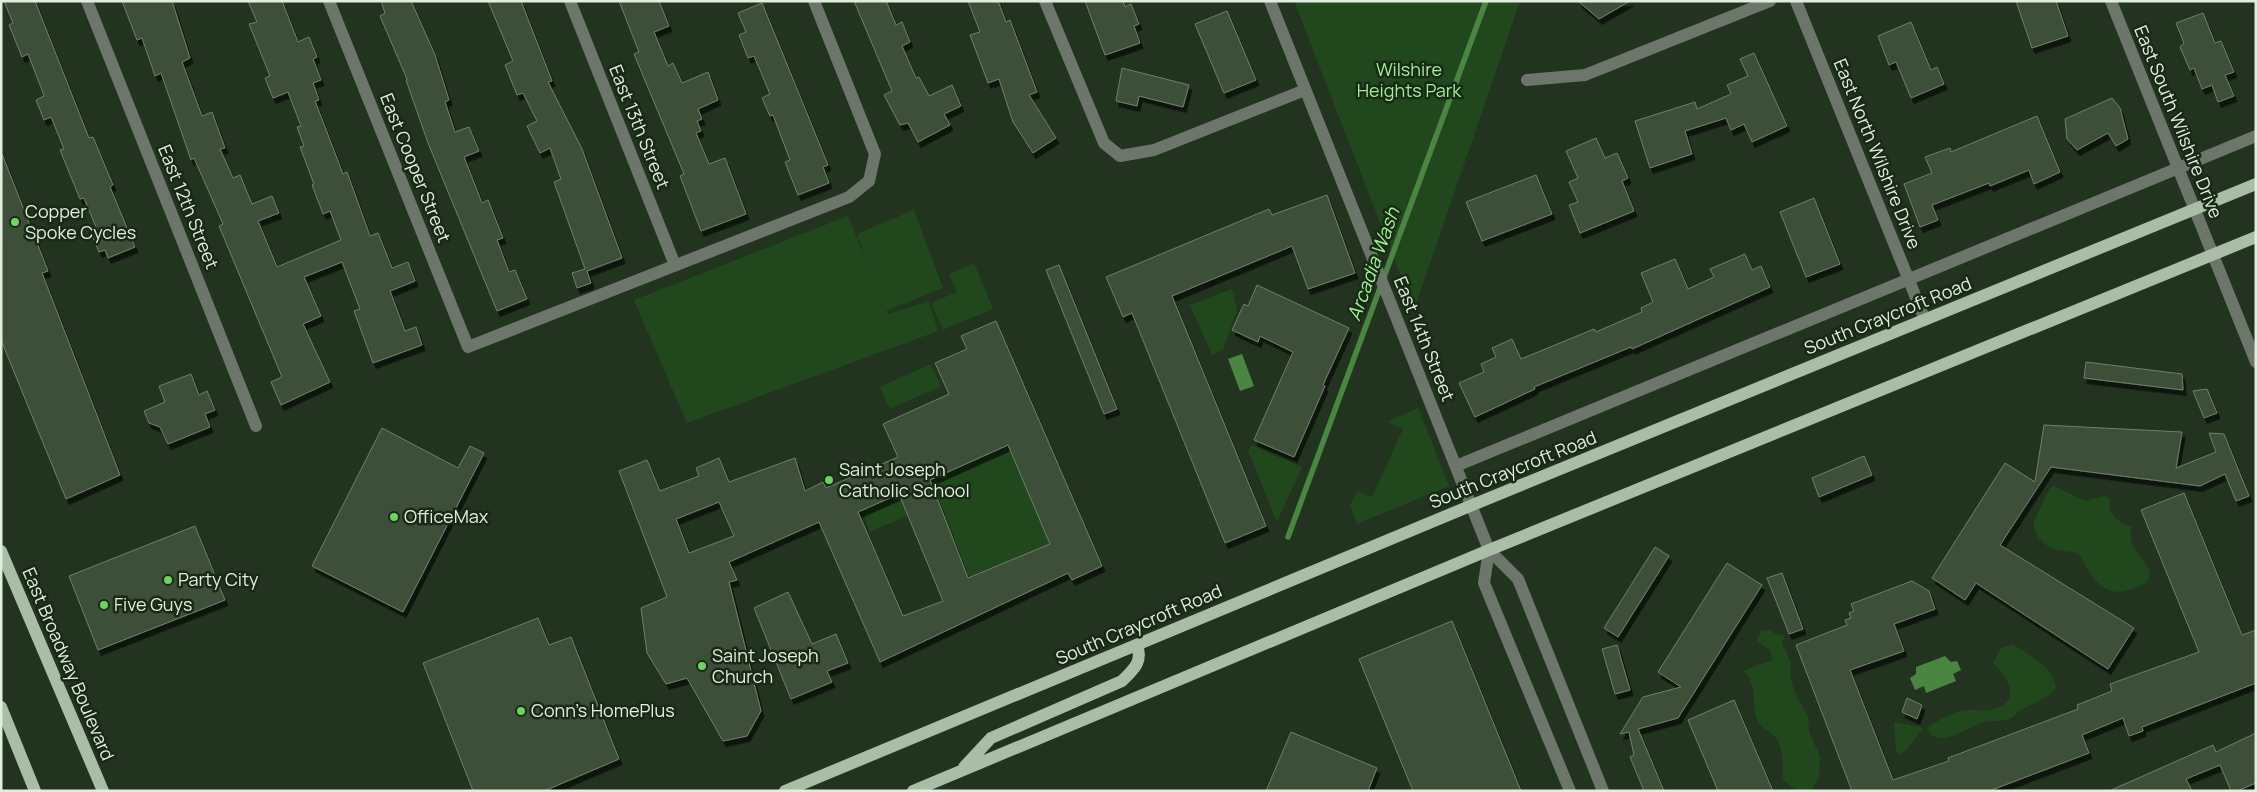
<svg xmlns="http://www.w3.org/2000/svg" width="2257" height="792" font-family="Manrope,sans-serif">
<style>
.green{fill:#21481c}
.water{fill:#4a8642}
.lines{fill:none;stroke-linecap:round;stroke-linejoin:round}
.stream{stroke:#4a8642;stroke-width:5.5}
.building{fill:#3c5039;stroke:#6c8169;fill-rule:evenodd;filter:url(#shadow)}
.minor{stroke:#6d766b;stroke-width:12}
.major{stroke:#aabda7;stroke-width:12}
.poi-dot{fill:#6ed361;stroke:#182a16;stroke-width:2}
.labels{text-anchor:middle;stroke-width:5;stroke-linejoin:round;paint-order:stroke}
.park-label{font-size:18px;fill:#9ff093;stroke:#182a16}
.street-label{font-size:18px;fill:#e1eddf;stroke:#182a16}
.poi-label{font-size:18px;fill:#e1eddf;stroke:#182a16;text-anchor:start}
.water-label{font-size:19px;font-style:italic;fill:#a2f397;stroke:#182a16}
</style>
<defs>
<filter id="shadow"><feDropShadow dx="3" dy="5.5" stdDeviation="0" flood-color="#0009"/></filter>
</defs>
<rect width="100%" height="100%" fill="#22341f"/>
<path class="green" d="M1294 1H1520L1414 310Z
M914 210 943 288 886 311 888 314 929 301 938 331 687 423 634 300 848 216 868 265 857 234Z
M974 263 993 309 943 330 931 303 957 292 949 274Z
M1232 289 1237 309 1223 350 1212 355 1190 305Z
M931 364 941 386 890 409 880 387Z
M1418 408 1449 486 1357 524 1350 505 1357 491 1372 497 1403 429 1387 422Z
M1008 445 1050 544 968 577 938 502 870 532 862 510Z
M1251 445 1302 467 1277 522 1248 451Z
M2054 486 2085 501 2104 496 2110 499C2107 515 2118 522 2131 527V542L2150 571 2148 582C2123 594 2107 599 2090 573 2085 566 2083 558 2077 553 2070 551 2064 551 2057 550 2046 548 2031 533 2034 521L2050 488Z
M1769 629 1775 634 1784 636 1782 643 1791 663V681L1797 697 1808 716 1809 731 1820 757 1819 778 1811 791H1797L1783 780C1782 764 1785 747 1773 735 1767 729 1760 727 1757 719 1750 700 1759 688 1744 671 1752 666 1769 663 1773 659L1769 649 1757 641 1761 630 1767 631Z
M2013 644C2029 656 2054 666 2056 688 2047 699 2033 703 2021 710 2017 712 2015 716 2012 718 2003 722 1990 720 1981 723 1967 728 1936 751 1927 728 1938 721 1948 714 1962 711 1970 709 1980 711 1989 710 2023 705 2010 679 1993 663L2001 648Z
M1894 722 1923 728 1906 750 1899 755 1896 749Z"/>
<path class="water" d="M1242 354 1254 386 1240 391 1228 359Z
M1945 656 1951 662 1957 661 1961 670 1953 674 1956 681 1926 693 1924 686 1915 690 1910 678 1916 674V667Z"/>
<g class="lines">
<path class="stream" d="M1288 537 1486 1"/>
</g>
<path class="building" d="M4 1H35L89 138 93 137 113 185 110 187 135 247 108 258 105 250 99 252 90 230 96 227 84 198 80 199 60 150 64 149 51 117 44 120 36 100 44 96 42 90 28 54 22 57 9 25 13 23Z
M122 1H172L190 58 182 62 202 116 212 112 225 148 220 149 233 178 240 175 252 204 272 196 279 213 258 221 277 267 341 240 330 211 323 214 312 185 314 184 300 147 304 146 297 127 301 126 288 92 273 98 265 78 270 76 249 24 257 22 248 1H282L298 42 309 37 317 57 313 59 321 80 313 83 319 100 315 101 343 174 347 172 370 236 378 233 392 268 408 262 415 281 390 291 405 331 416 327 422 345 373 363 354 311 360 309 342 262 304 277 321 316 303 324 330 382 281 405 271 382 282 377 219 226 223 224 194 158 191 160 161 73 155 76 142 38 137 40Z
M381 1H411L435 55 449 100 445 102 455 132 469 127 479 151 464 157 482 203 488 200 503 238 497 240 509 272 515 270 527 299 497 311 428 143 406 80 407 79 380 16 385 13Z
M488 1H521L552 81 548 82 582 149 622 258 587 271 591 283 577 288 572 273 585 269 554 182 561 179 550 148 540 153 527 126 537 121 523 93 517 95 505 65 513 61Z
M619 1H659L669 26 654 32 668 66 673 63 682 83 708 72 718 100 698 109 702 119 697 121 701 131 696 133 709 164 725 158 746 214 701 231 680 176 684 174 634 54 639 52Z
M854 1H886L896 25 902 22 910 42 902 46 916 78 919 77 929 96 952 85 961 106 944 114 950 125 918 142 908 123 900 125 884 95 892 91Z
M968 1H998L1006 22 1010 20 1037 92 1029 95 1056 138 1033 153 1013 122 999 79 988 83 970 35 980 32Z
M1085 1H1123L1125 7 1131 4 1139 24 1134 26 1140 43 1105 55Z
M1578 1H1630L1599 19Z
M2016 1H2056L2068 36 2032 48Z
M762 3 828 165 823 167 829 183 798 195 785 162 790 160 773 115 770 116 762 98 770 94 754 56 748 58 739 35 746 32 738 13Z
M1227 11 1256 80 1224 93 1195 24Z
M2203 13 2215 43 2221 41 2234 72 2225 75 2234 96 2218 102 2212 85 2202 89 2194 68 2190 70 2180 47 2184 43 2176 23Z
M1911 22 1931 70 1937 67 1944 84 1911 98 1896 62 1889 65 1878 36Z
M1754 53 1787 126 1752 142 1744 124 1731 130 1726 118 1685 131 1692 154 1650 168 1635 121 1695 102 1697 109 1731 94 1727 85 1748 76 1740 59Z
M1122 68 1189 85 1183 107 1139 96 1137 106 1116 101Z
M2112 98 2120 108 2128 139 2116 146 2108 133 2077 150 2067 139 2065 119Z
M2037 116 2060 172 2034 184 2029 170 1990 186 1989 183 1932 205 1938 220 1920 227 1904 184 1932 173 1925 157 1950 148 1951 152Z
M1596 138 1605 158 1617 153 1628 178 1622 181 1634 211 1580 233 1569 205 1578 202 1569 182 1578 178 1566 151Z
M2 154 48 271 42 273 120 475 66 499 1 340Z
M1536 175 1552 214 1482 241 1466 202Z
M1327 195 1355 273 1308 289 1292 246 1172 296 1266 526 1225 543 1132 313 1123 317 1106 277 1269 209 1272 215Z
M1814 198 1840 264 1806 277 1780 212Z
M1745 254 1752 270 1761 266 1770 287 1632 349 1631 347 1534 387 1535 389 1475 417 1459 383 1484 372 1481 364 1496 357 1492 348 1512 339 1521 359 1594 329 1596 332 1642 312 1641 308 1653 302 1641 273 1675 259 1688 289 1714 277 1710 269Z
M1059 265 1117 409 1104 414 1046 270Z
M1257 285 1349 328 1323 385 1325 386 1294 457 1254 440 1293 352 1260 336 1258 342 1232 330 1244 304 1248 306Z
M996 321 1102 566 1072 580 1068 573 880 662 819 522 729 562 737 580 729 582 761 711 747 736 723 741 687 678 666 684 647 653 641 608 667 597 619 471 647 460 660 491 699 476 696 468 719 458 729 482 795 458 805 491 823 482 826 488 898 457 883 424 949 394 935 363 967 349 961 336ZM1008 445 1050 544 968 578 930 480ZM899 494 943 601 903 616 858 512ZM719 502 734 536 689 553 676 519Z
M2086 362 2182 374 2183 390 2084 378Z
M191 374 199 395 207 391 215 410 205 414 210 427 168 444 160 427 149 423 144 411 165 402 159 386Z
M2207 389 2217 413 2204 418 2193 391Z
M2044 425 2182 432 2176 468 2216 452 2209 433 2224 434 2249 496 2236 501 2225 474 2200 486 2051 467 2000 545 2134 628 2108 669 1976 583 1965 600 1932 578 2005 463 2035 482Z
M382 428 458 468 470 446 484 453 403 612 312 566Z
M1864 456 1872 475 1819 497 1812 478Z
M2184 493 2242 635 2256 630V683L2142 727 2143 731 2129 736 2123 718 2082 735 2089 753 1989 791H1852L1796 645 1847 625 1845 620 1851 618 1849 613 1854 611 1851 604 1912 581 1929 591 1935 609 1894 624 1904 651 1850 670 1893 780 1949 761 1948 758 2078 709 2077 705 2112 691 2110 684 2199 652 2141 510Z
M195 526 225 600 98 650 69 576Z
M1655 547 1669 556 1618 637 1604 628Z
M1727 563 1762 585 1678 718 1638 729 1664 791H1644L1630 757 1634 755 1629 732 1620 734 1643 697 1681 687 1658 672Z
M1782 573 1803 629 1789 634 1767 578Z
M788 592 812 644 836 634 848 663 827 671 832 682 791 699 754 608Z
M538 618 549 645 571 637 619 759 544 791H473L423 663Z
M1452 621 1521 791H1413L1359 659Z
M1617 645 1630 690 1615 694 1602 649Z
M1907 698 1922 705 1917 719 1902 712Z
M1734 700 1773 791H1718L1688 720Z
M1291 732 1377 768 1368 791H1266Z
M2256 733V783L2237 791H2231L2220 765 2186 779 2192 791H2109L2213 745 2216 752Z"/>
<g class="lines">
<path class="minor" d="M87 1 256 426
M329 1 468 347 849 197 869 181 875 154 814 1
M570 1 675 265
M1045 1 1104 143 1120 156 1154 150 1305 90
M1270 1 1489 550
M1796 1 1925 320
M2111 1 2256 362
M1527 80 1585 75 1770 1
M1456 466 2256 136
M1570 791 1484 583 1489 550 1518 579 1603 791"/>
<path class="major" d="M1 551 103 791
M1 707 35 791
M964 767 991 738 1122 681C1134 669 1143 662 1137 645
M785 791 1470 506 2256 184
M913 791 1489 550 2256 237"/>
</g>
<g class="poi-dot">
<circle cx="15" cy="222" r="5"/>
<circle cx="829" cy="480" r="5"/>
<circle cx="394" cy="517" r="5"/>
<circle cx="168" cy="580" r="5"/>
<circle cx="104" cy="605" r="5"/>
<circle cx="702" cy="666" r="5"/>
<circle cx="521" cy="711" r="5"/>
</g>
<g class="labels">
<g class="park-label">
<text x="1409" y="76">Wilshire<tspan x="1409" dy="21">Heights Park</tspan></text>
</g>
<g class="street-label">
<text transform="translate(2178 122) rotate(68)" y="6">East South Wilshire Drive</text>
<text transform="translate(639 127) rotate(68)" y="6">East 13th Street</text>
<text transform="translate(1877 154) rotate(68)" y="6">East North Wilshire Drive</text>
<text transform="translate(415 168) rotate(68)" y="6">East Cooper Street</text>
<text transform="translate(188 207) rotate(68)" y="6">East 12th Street</text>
<text transform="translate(1888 316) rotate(-22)" y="6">South Craycroft Road</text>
<text transform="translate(1424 339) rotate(68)" y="6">East 14th Street</text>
<text transform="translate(1513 470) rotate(-22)" y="6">South Craycroft Road</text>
<text transform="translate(1139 625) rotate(-23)" y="6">South Craycroft Road</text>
<text transform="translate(68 664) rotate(67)" y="6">East Broadway Boulevard</text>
</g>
<g class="poi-label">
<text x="25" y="218">Copper<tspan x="25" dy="21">Spoke Cycles</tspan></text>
<text x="839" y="476">Saint Joseph<tspan x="839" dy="21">Catholic School</tspan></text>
<text x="404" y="523">OfficeMax</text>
<text x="178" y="586">Party City</text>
<text x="114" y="611">Five Guys</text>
<text x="712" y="662">Saint Joseph<tspan x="712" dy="21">Church</tspan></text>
<text x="531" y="717">Conn’s HomePlus</text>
</g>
<g class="water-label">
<text transform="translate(1373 264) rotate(-70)" y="7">Arcadia Wash</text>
</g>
</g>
<rect width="2257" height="792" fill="none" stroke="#e1eddf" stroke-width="5"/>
</svg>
